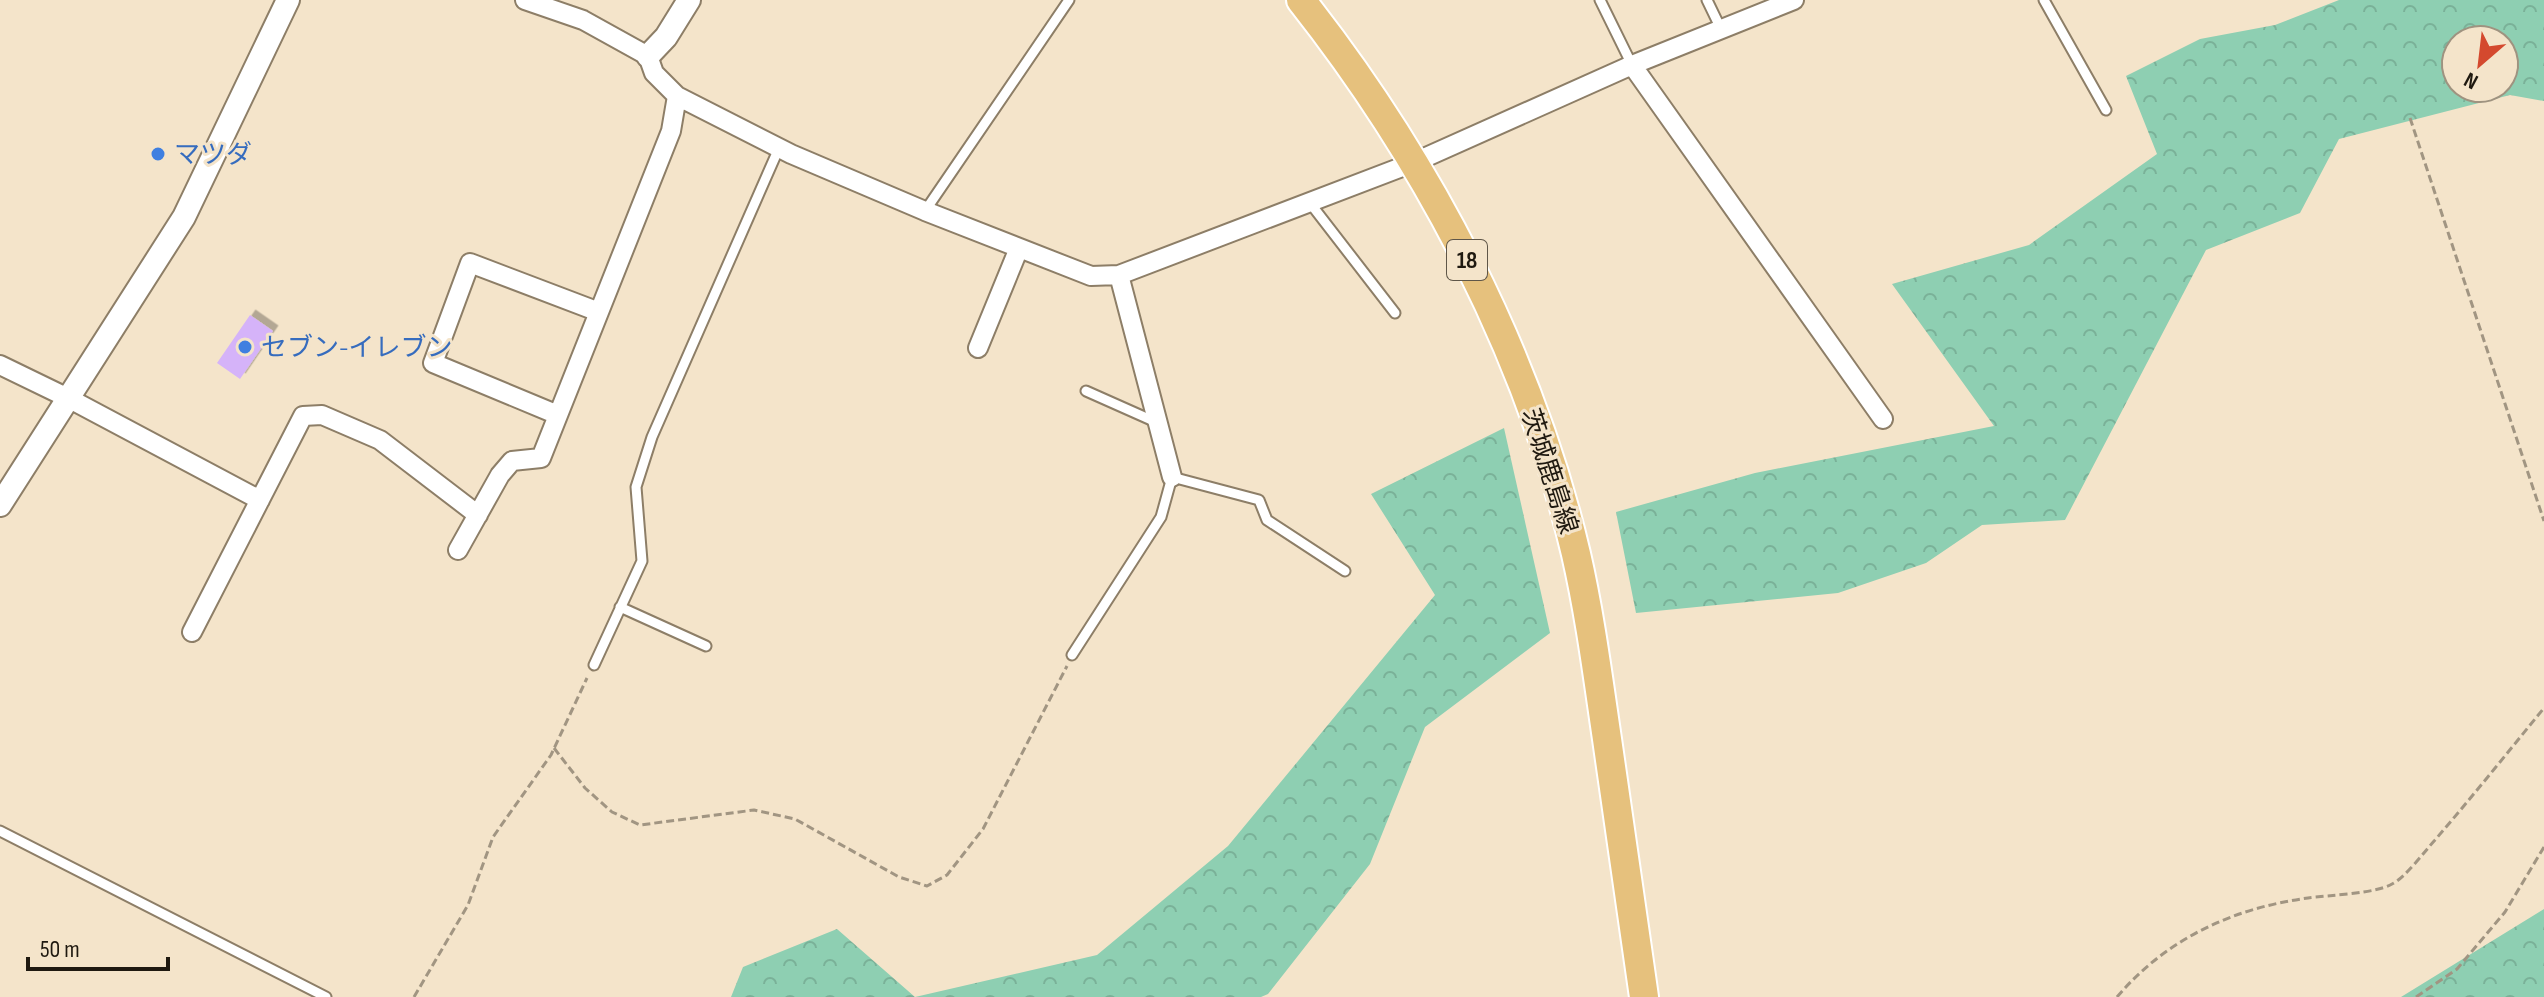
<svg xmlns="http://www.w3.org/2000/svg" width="2544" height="997" font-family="'Sofia Sans Condensed','Noto Sans JP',sans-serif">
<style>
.forest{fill:url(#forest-crowns);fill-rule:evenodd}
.building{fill:#d5b3f9;filter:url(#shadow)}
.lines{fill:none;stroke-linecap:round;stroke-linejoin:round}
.service-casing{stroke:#8d7e67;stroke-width:13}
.minor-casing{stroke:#8d7e67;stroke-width:22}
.tertiary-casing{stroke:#8d7e67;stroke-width:26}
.primary-casing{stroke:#fff;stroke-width:32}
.path{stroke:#a19582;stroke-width:3;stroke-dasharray:8 4;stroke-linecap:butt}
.service{stroke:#fff;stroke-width:9}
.minor{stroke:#fff;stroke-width:18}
.tertiary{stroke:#fff;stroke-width:22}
.primary{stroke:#e6c17d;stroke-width:28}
.shop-dot{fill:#3f7fe0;stroke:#f4e4ca;stroke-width:3}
.labels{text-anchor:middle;stroke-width:6;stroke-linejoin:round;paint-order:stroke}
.shield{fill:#f4e4ca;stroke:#5f5648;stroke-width:2}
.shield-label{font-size:24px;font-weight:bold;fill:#1f1910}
.shop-label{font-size:26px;fill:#366cbe;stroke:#f4e4ca;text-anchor:start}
.street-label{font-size:26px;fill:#1f1910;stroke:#f4e4ca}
</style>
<defs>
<pattern id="forest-crowns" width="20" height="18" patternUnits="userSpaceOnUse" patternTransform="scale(2)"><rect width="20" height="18" fill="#8ecfb2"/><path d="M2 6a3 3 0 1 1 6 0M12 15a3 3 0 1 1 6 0" fill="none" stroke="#7ab198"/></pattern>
<filter id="shadow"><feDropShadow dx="5.5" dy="-5.5" stdDeviation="0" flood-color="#0004"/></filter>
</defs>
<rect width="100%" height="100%" fill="#f4e4ca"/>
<path class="forest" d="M2339 0H2544V101L2510 95 2339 139 2300 213 2206 250 2065 520 1982 525 1926 563 1838 593 1636 613 1616 512 1755 473 1994 426 1892 284 2029 245 2157 154 2126 76 2200 39 2275 25ZM2504 40V88H2456V40Z
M1504 428 1550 633 1425 727 1370 864 1268 994 1261 997H731L743 967 837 929 915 997 1097 955 1228 846 1435 595 1371 494Z
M2544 909V997H2401Z"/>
<path class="building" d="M250 315 273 331 240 379 217 363Z"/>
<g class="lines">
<g class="service-casing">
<path id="service" d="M1600 0 1632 65
M1707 0 1721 29
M2044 0 2106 110
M1310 203 1395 313
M925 211 1069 0
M1086 391 1158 423
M620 607 706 646
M1072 655 1161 517 1172 477 1259 500 1267 520 1345 571
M594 665 642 561 636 487 652 437 779 148
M0 831 326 997"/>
</g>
<g class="minor-casing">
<path id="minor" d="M525 0 583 20 648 56 654 73 677 96 791 154 925 211 1091 276 1119 275 1415 162 1632 65 1794 0
M1632 65 1883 419
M1119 275 1172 477
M978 348 1019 248
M0 365 68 398 260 500
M558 415 433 363 470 263 599 312
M458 550 500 475 512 461 541 458 671 131 677 96
M192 632 303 416 322 415 380 440 478 515"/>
</g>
<g class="tertiary-casing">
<path id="tertiary" d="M648 56 666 37 689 0
M0 505 184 217 288 0"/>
</g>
<g class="primary-casing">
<path id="primary" d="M1301 0C1428 161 1529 354 1576 554 1590 615 1598 678 1607 739 1619 825 1632 911 1644 997"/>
</g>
<path class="path" d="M2410 118 2544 521
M554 748 585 788 612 812 640 825 754 810 795 819 899 877 927 886 947 875 983 829 1067 666
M414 997 468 905 493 837 551 755 587 678
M2117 997C2166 939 2233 908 2308 898 2328 895 2375 894 2392 884 2406 877 2424 852 2435 840 2472 797 2508 752 2544 708
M2416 997 2457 969 2505 912 2544 847"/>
<use href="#service" class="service"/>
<use href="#minor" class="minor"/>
<use href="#tertiary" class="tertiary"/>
<use href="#primary" class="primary"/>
</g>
<g class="shop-dot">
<circle cx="158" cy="154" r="8"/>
<circle cx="245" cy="347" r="8"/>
</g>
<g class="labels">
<rect class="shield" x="1447" y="240" width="40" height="40" rx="6"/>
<g class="shield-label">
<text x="1467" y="268">18</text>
</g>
<g class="shop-label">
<text x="174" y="163">マツダ</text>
<text x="261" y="356">セブン-イレブン</text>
</g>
<g class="street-label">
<text transform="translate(1550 471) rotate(72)" y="9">茨城鹿島線</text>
</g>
</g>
<g transform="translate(2480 64) rotate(208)"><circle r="38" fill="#f4e4ca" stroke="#9f9380" stroke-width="2"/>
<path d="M0-6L14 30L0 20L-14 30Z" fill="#d4492e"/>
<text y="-12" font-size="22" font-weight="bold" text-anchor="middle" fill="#1f1910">N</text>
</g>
<path d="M28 957v12h140v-12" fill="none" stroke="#1f1910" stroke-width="4"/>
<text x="40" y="957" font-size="24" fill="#1f1910" stroke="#f4e4ca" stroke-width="6" paint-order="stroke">50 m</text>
</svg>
